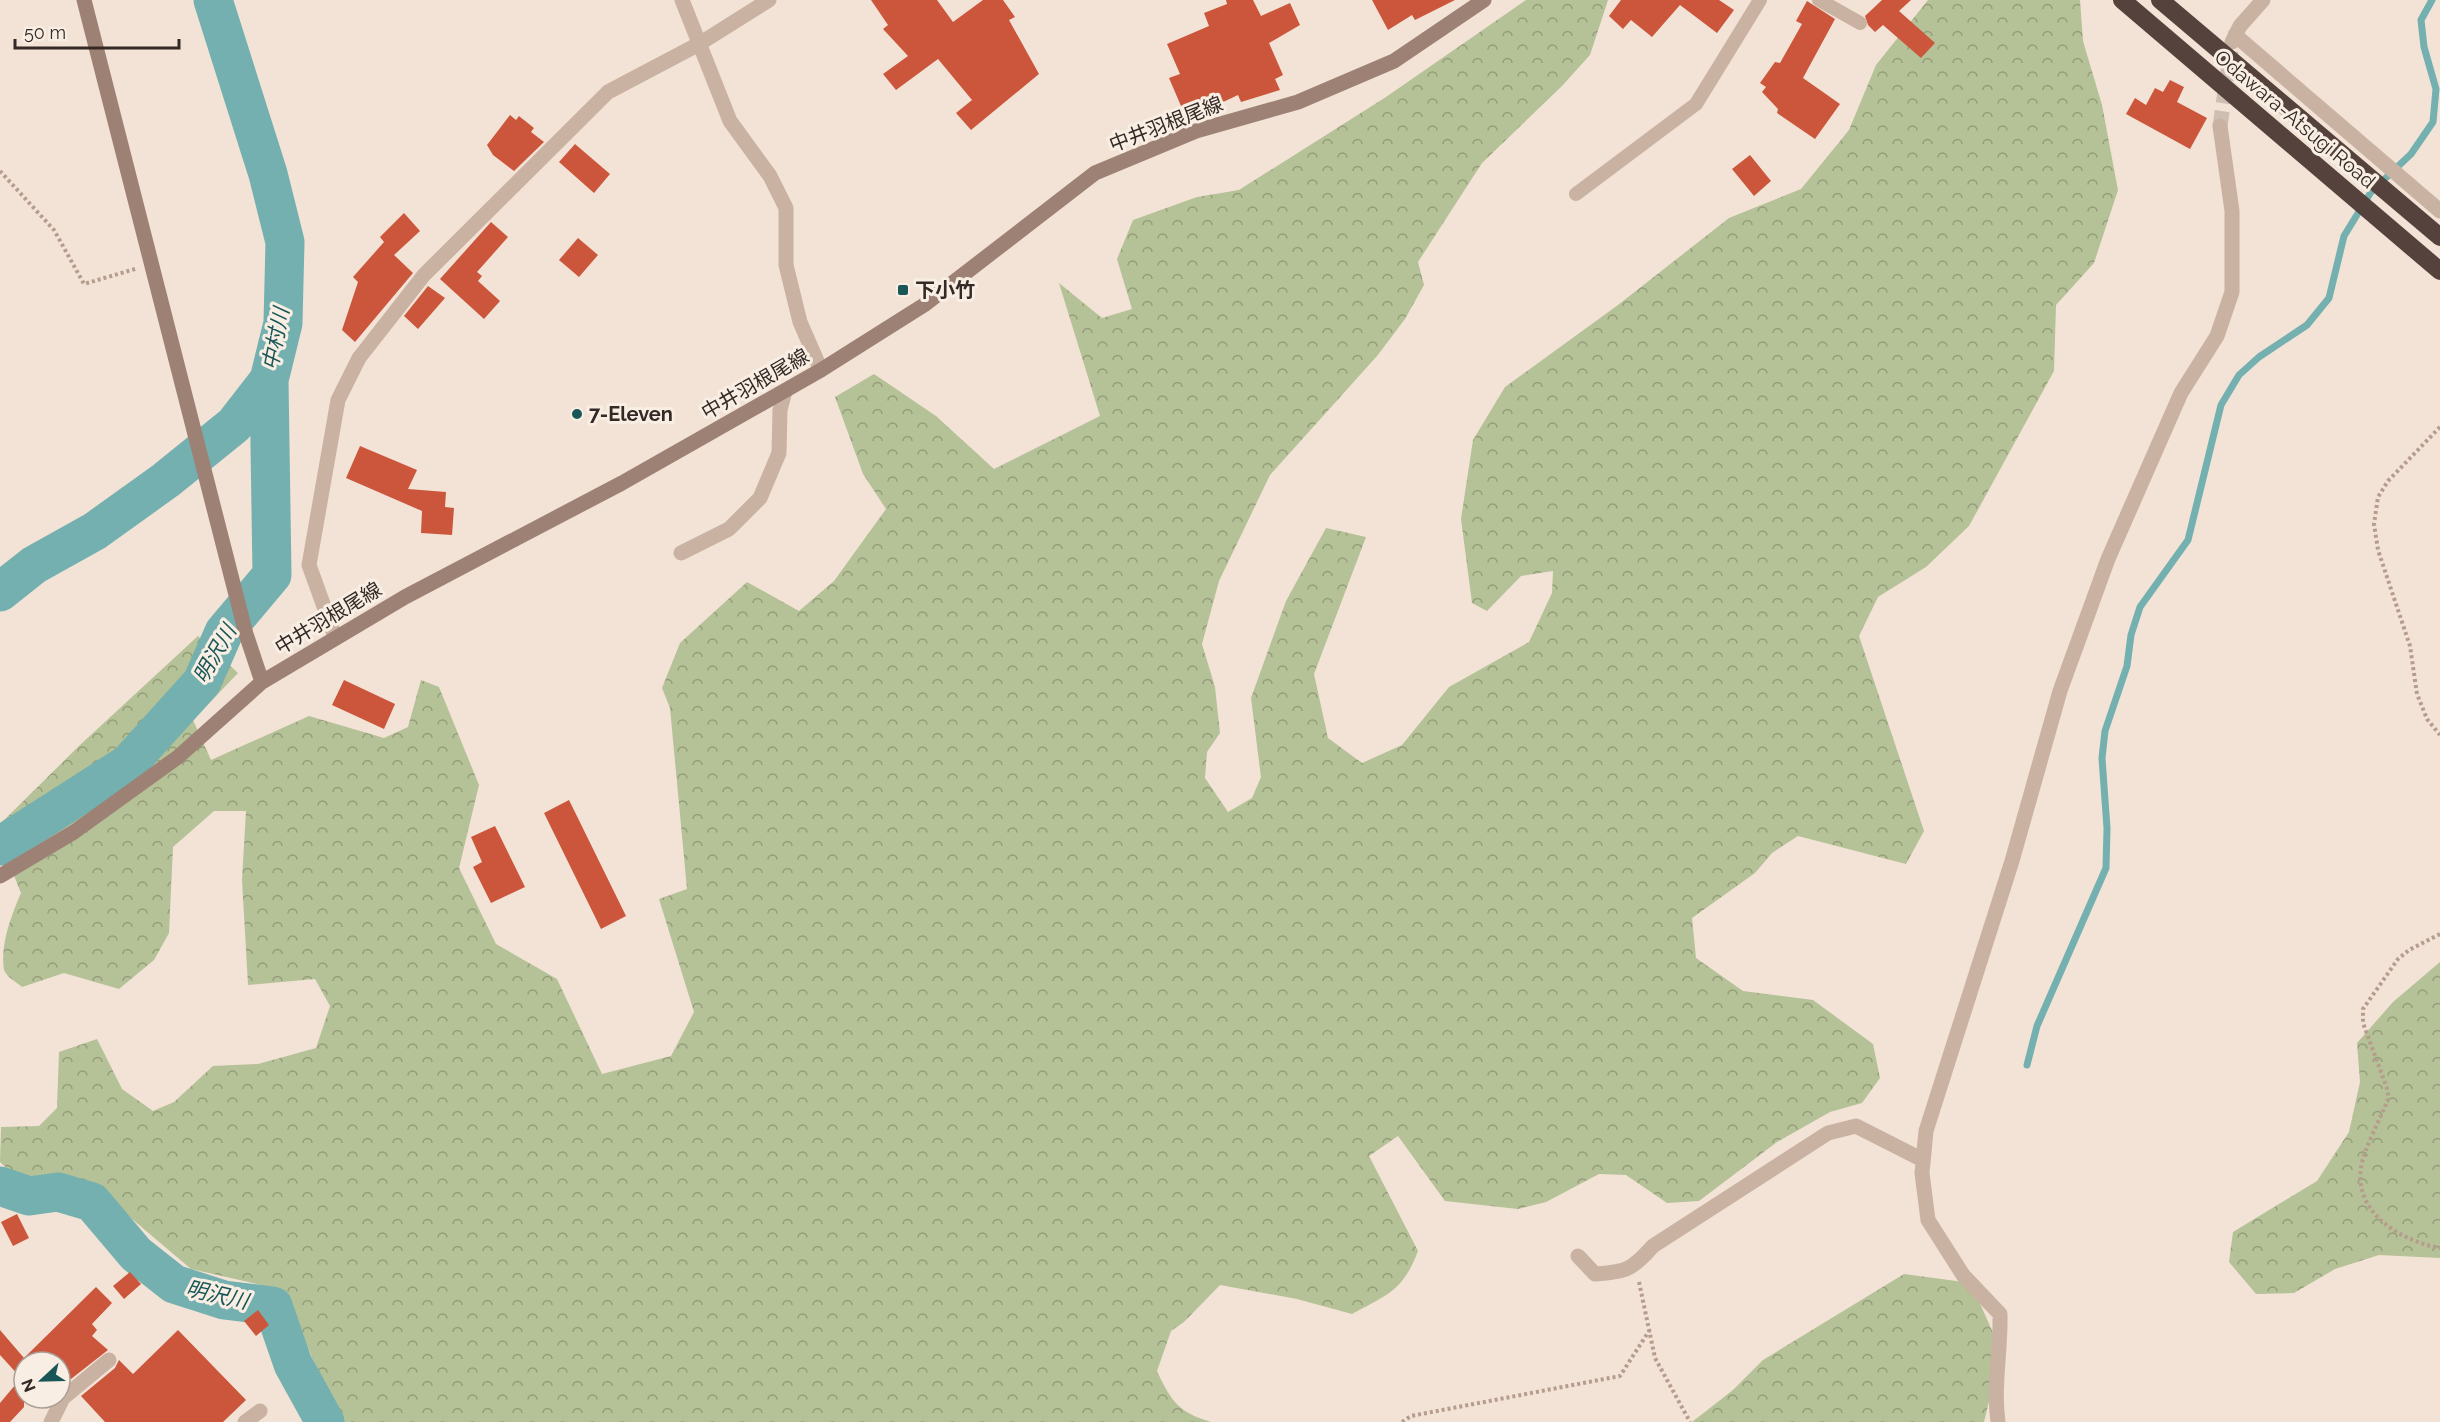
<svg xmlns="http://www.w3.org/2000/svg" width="2440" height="1422" font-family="Raleway,'Noto Sans JP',sans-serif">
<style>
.forest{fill:url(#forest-crowns)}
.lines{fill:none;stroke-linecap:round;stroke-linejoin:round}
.stream{stroke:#74b0af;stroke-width:7}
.river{stroke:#74b0af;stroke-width:39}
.building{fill:#cb563b}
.street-tunnel{stroke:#ccbeb3;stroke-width:15;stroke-dasharray:15 8;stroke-linecap:butt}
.path{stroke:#b69c8d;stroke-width:4;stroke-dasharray:3 3;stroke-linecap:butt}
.lane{stroke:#cab2a2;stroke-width:14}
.street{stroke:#cab2a2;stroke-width:15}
.secondary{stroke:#9d8174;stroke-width:15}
.highway{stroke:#56423c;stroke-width:18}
.poi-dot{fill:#195657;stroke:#f9eee3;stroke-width:2}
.labels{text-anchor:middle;stroke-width:6;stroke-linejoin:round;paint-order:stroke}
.street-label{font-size:20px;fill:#342925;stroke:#f9eee3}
.poi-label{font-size:20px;font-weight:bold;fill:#342925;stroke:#f9eee3;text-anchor:start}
.water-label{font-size:21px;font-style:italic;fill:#195657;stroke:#f9eee3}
</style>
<defs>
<pattern id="forest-crowns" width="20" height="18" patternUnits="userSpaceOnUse" patternTransform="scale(1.5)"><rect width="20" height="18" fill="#b5c196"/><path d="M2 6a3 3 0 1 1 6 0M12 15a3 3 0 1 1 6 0" fill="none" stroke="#949d7a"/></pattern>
</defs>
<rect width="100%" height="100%" fill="#f2e3d6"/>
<path class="forest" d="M1526 0H1608L1590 55 1561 87 1482 163 1418 262 1424 285 1405 319 1377 356 1270 475 1219 581 1202 644 1215 687 1220 733 1207 752 1205 778 1228 812 1252 798 1261 777 1251 698 1286 601 1326 528 1366 537 1314 674 1328 738 1362 763 1402 745 1449 687 1529 642 1552 593 1553 571 1521 576 1487 611 1472 603 1461 519 1473 440 1505 387 1618 305 1729 218 1801 189 1849 130 1876 65 1928 0H2080L2083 41 2102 105 2118 190 2094 263 2056 305 2054 371 1969 526 1926 567 1878 597 1859 636 1924 831 1906 864 1798 836 1772 853 1755 873 1692 918 1696 958 1743 991 1813 1000 1873 1044 1880 1078 1862 1103 1830 1112 1777 1142 1699 1201 1667 1203 1626 1175 1599 1174 1546 1202 1518 1209 1445 1201 1398 1136 1369 1156 1418 1251C1403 1291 1387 1295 1352 1314L1297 1299 1220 1285 1184 1322 1171 1331 1157 1371C1171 1401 1178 1412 1211 1422H340L283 1290 191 1269 99 1191 13 1174 0 1162 1 1127 39 1126 57 1108 59 1052 97 1039 122 1089 153 1111 174 1102 213 1066 258 1064 316 1048 330 1006 315 979 248 985 242 880 246 811H214L173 847 169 933 154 960 119 989 64 973 22 987C16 982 7 977 4 970 0 945 11 916 21 893L0 841V824L80 745 198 636 238 673 193 720 211 760 309 716 384 738 408 727 421 680 439 687 479 785 459 868 496 944 557 979 602 1074 671 1056 694 1012 659 899 687 889 670 708 662 688 680 643 747 582 799 611 834 581 886 509 863 474 835 397 874 374 936 416 994 469 1100 416 1059 283 1102 318 1132 309 1117 259 1133 220 1197 197 1239 190 1386 97Z
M2440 962V1258L2379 1255 2335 1269 2294 1293 2256 1294 2229 1262 2233 1232 2317 1181 2349 1132 2360 1082 2357 1043 2393 1002Z
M1904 1274 1971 1283 2001 1351 1984 1422H1692L1733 1390 1763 1360Z"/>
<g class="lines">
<path class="stream" d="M2027 1065 2037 1026 2106 868 2107 828 2102 758 2105 731 2127 666 2131 635 2140 607 2188 540 2221 405 2239 375 2259 357 2307 325 2329 298 2344 236 2371 192 2411 154 2433 122 2436 89 2424 47 2421 20 2432 0"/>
<path class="river" d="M0 592 34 565 95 531 166 480 234 425 269 380 283 323 285 242 268 174 213 0
M0 846 128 764 202 682 224 632 272 575 269 380
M0 1186 29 1196 58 1192 92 1202 136 1254 174 1284 224 1300 273 1306 293 1364 325 1422"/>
</g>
<path class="building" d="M871 0H937L953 22 983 0H1003L1015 17 1009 20 1039 74 971 130 956 113 972 100 938 59 896 90 883 74 908 56 883 29 888 25Z
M1226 0H1253L1261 16 1290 3 1300 25 1269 43 1283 75 1275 79 1280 90 1241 102 1238 95 1221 103 1218 97 1184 113 1169 78 1180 74 1167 44 1209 26 1204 13 1227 4Z
M1372 0H1455L1415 20 1412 15 1388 30Z
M1621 0H1719L1734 10 1717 33 1680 5 1652 37 1631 20 1623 29 1609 16Z
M1882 0H1911L1899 11 1935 43 1921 58 1883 25 1875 32 1868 25 1865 16Z
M1807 1 1835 19 1803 78 1840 104 1815 139 1777 113 1778 109 1762 92 1766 87 1760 83 1775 62 1780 63 1802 24 1796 21Z
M2170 80 2184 87 2177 102 2207 118 2190 149 2126 114 2135 98 2146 105 2155 88 2163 92Z
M510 115 516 120 519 116 534 128 531 132 544 142 514 171 493 155 487 145Z
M575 144 610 174 594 193 559 162Z
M1750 155 1771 181 1754 196 1732 169Z
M404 213 420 231 394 255 413 273 355 342 342 330 358 282 353 277 384 242 380 237Z
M491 222 508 237 477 272 482 276 478 281 500 301 484 319 440 279Z
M578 238 598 255 579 277 559 260Z
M428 286 445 298 418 329 404 316Z
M360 446 417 470 408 489 446 492 445 507 454 508 452 535 421 533 422 511 346 478Z
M344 680 395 704 384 729 332 705Z
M569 800 626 916 601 929 544 813Z
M495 826 525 887 491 903 473 867 482 862 471 837Z
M17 1214 29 1238 13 1246 1 1222Z
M130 1272 141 1284 124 1299 113 1286Z
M96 1287 112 1303 92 1324 97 1330 92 1336 108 1350 71 1379 60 1369V1362H24V1407L10 1422H0V1403L21 1378 0 1355V1330L24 1358Z
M258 1310 269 1325 256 1336 244 1321Z
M178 1330 246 1400 223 1422H105L81 1396 115 1368 119 1360 133 1374Z"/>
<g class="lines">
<path class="street-tunnel" d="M2220 126 2231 51"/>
<path class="path" d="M0 171 54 230 84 284 135 269
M2440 427 2388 481 2378 497 2374 524 2378 550 2410 646 2417 694 2427 719 2440 735
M2440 934 2409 950 2398 959 2363 1009V1023L2388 1091V1099C2381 1118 2363 1150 2361 1168 2354 1214 2402 1241 2440 1248
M1639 1282 1655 1358 1690 1422
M1402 1422 1411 1416 1620 1376 1649 1331"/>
<path class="lane" d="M1819 0 1860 23
M1576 194 1696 104 1760 0"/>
<path class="street" d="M682 0 730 121 770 176 786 208V265L800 322 821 370
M2235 35 2440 211
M2232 42 2240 26 2263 0
M681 553 729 529 760 498 779 453 780 410 785 391
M335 637 309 565 338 400 359 358 424 275 608 92 699 44 769 0
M1578 1256 1595 1274C1626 1272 1632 1270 1653 1246L1828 1133 1856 1126 1923 1160
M51 1422 63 1398 109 1360
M245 1422 260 1411
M1998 1422C1993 1387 2001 1349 2000 1314L1963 1275 1928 1220 1922 1173 1926 1131 2012 861 2060 691 2108 559 2181 393 2217 336 2232 292V211L2220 126"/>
<path class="secondary" d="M84 0 246 634 262 682
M0 876 74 832 178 757 262 682 405 597 622 483 821 370 924 305 1095 173 1196 131 1298 102 1394 61 1484 0"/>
<path class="highway" d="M2122 0 2440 271
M2160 0 2440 237"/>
</g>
<g class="poi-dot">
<rect x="897" y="284" width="12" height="12" rx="3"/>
<circle cx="577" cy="414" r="6"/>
</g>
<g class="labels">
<g class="street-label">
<text transform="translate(2295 119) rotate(40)" y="7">Odawara-Atsugi Road</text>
<text transform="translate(1166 124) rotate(-21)" y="7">中井羽根尾線</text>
<text transform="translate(755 384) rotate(-30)" y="7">中井羽根尾線</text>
<text transform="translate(328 618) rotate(-31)" y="7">中井羽根尾線</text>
</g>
<g class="poi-label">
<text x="915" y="297">下小竹</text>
<text x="589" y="421">7-Eleven</text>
</g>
<g class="water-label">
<text transform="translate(276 339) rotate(-79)" y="7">中村川</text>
<text transform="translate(215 654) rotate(-60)" y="7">明沢川</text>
<text transform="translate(217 1295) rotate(13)" y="7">明沢川</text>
</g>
</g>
<g transform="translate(42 1380) rotate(248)"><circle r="28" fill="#f9eee3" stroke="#aa9f97" stroke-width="1.5"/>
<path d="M0-4.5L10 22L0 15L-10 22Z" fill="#195657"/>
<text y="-9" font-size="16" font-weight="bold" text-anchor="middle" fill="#342925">N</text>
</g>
<path d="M15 39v9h164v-9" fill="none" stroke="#342925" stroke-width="3"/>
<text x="24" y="39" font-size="18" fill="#342925" stroke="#f9eee3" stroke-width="4.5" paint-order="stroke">50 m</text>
</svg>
